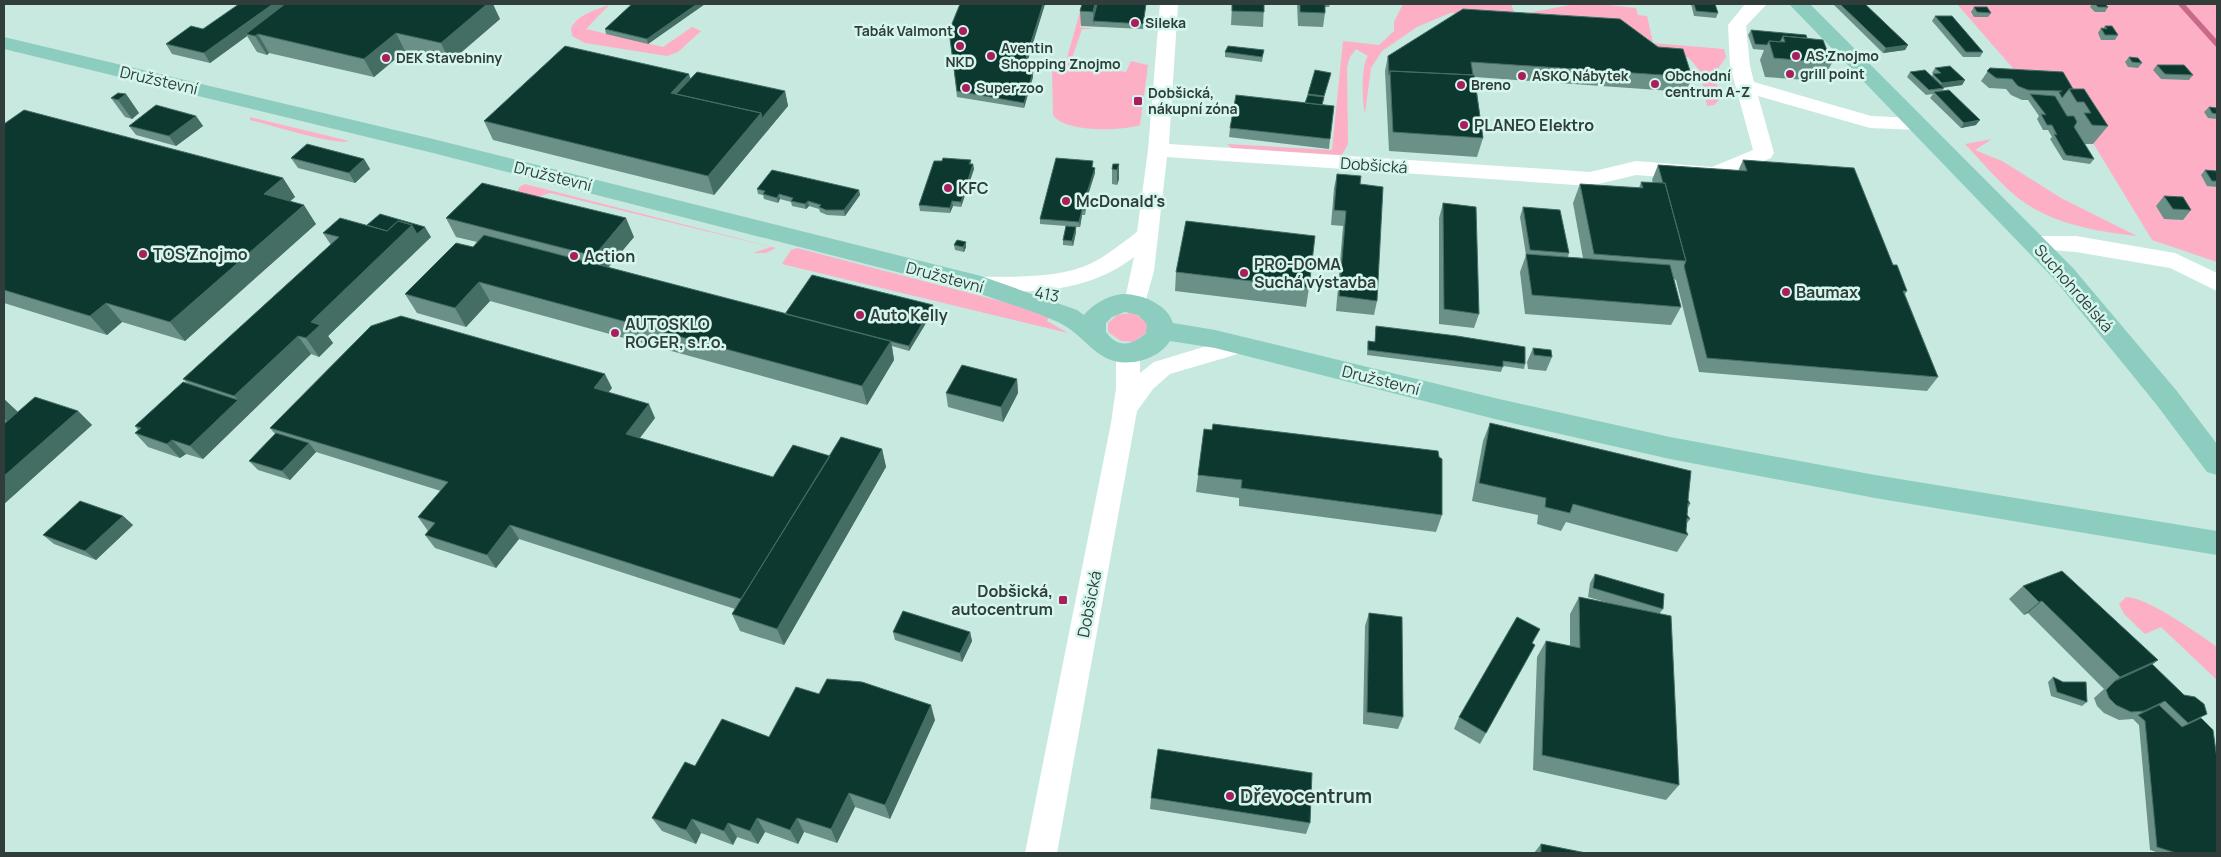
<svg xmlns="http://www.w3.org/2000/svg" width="2221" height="857" font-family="Manrope,sans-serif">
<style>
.green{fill:#fdafc6}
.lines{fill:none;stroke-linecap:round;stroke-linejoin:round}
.stream{stroke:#c86988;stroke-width:5.5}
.minor{fill:#fff;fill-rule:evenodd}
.major{fill:#8dcdbf;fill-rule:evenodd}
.wall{fill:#6a9087}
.shaded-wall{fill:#446d64}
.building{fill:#0c382f;stroke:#446d64}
.poi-dot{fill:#ab1e5d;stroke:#d5f6ed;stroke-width:2}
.labels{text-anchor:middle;stroke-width:5;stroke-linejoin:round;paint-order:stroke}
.far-poi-label{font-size:14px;font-weight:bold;fill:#303d3a;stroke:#d5f6ed;text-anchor:start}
.street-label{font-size:16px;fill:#303d3a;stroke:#d5f6ed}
.poi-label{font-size:16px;font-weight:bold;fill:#303d3a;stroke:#d5f6ed;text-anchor:start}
.near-poi-label{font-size:19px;font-weight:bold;fill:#303d3a;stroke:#d5f6ed;text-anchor:start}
</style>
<rect width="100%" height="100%" fill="#c8e9df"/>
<path class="green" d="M1082 4H1086L1080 27 1095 29H1082L1072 58H1075L1074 62H1079L1078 66 1126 72 1131 61 1148 65 1140 125C1122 131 1065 133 1053 115L1052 70 1064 69Z
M1403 4H1511L1515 15 1576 4H1600L1636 8 1638 15 1647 16 1653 43 1724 49 1726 57 1715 73 1719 100 1714 105 1707 106 1700 71 1689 58 1658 48 1611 23 1450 13 1417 27 1382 51 1371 68 1365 113C1362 104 1361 63 1368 56L1356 49 1350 57 1347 67 1348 144 1342 155 1232 148 1227 144 1332 150 1343 41 1379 45 1394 31V22Z
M1957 4H2217V262L2152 240 2051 74 2017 73Z
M609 5 586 29 663 47 692 27 701 31 678 52 667 56 585 43 572 36 571 28C579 14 595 10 609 5Z
M250 117 349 141C337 146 267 124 250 120Z
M1992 139 1975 150 2002 161 2061 198 2137 236C2102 232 2064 226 2033 208 2007 193 1986 166 1965 144Z
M525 184 776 248 766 253H753L771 247 550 193 531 199 518 192 519 187Z
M797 248 1042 312 1050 315 1047 321 1068 333 782 264 791 250Z
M1131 313 1137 315 1147 322V332L1134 342 1121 341 1108 332V323L1117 315Z
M2126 597C2149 598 2197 633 2217 647V680L2161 627 2145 634 2124 614 2119 604Z"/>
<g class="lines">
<path class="stream" d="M2181 4 2217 44"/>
<path class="minor" d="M1160 4H1178L1169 144 1590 172 1636 161 1712 167 1753 150 1730 66 1728 25 1745 4H1767L1746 26 1750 66 1754 82 1871 116 1918 118 1925 120 1928 124 1925 128 1918 130 1870 128 1758 96 1774 153 1771 158 1714 181 1636 175 1590 186 1167 157 1154 271 1143 310 1135 312 1127 310 1124 304 1134 257C1098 285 1056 291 1012 292 999 292 985 294 973 291L970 285 973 279 981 277C1017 276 1058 279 1092 263 1108 255 1122 243 1137 232L1148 150Z
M2035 236H2076L2175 253 2217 273V291L2170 268 2076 252 2027 248 2024 243 2027 238Z
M1240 336 1248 339 1252 345 1248 351 1170 374 1153 389 1137 411 1057 853H1025L1111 423 1116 388V354L1120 348 1128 345 1136 348 1140 354V373L1154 362Z"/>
<path class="major" d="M1789 4H1810L2073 268 2176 390 2217 444V475L2207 472 2156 404 2055 280Z
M4 37 433 139 981 276 1077 310 1084 315C1093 304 1110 294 1125 294 1143 295 1167 304 1173 323L1215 330 1499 399 1670 437 1875 475 2217 531V555L1875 498 1670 459 1499 420 1215 348 1170 341C1164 351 1153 357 1143 360 1098 372 1091 338 1058 322 1032 310 1002 302 975 292L433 153 4 49ZM1125 312 1138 315 1147 324 1146 333C1133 345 1118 349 1106 332V323L1112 317Z"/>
</g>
<path class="wall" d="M632 4H705L648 44 606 34 605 29Z
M1045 4 1024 71 1033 77 1024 108 957 97 949 31Z
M1146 4 1143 29 1081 26 1080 11Z
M1232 4H1264L1263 27 1231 25Z
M1297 4H1330L1329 7H1325V13L1323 27 1298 26Z
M1691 4H1715L1718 13 1716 18 1694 16Z
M1835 4H1865L1908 45 1905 50 1883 53 1834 5Z
M2092 4H2105L2108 7 2105 12H2095L2090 7Z
M1974 7 1991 13 1988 17H1974L1971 12Z
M1935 16 1983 52 1980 57H1963L1932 21Z
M500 19 450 62 405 51 374 77 269 53 267 55 257 52 247 36 210 63 172 54 166 44 203 29Z
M2105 26 2118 35 2115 40H2101L2098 33 2101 28 2103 29Z
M1751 30 1807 38 1832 63 1822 81 1765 77 1760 60 1764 50 1753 49 1748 35Z
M1264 50 1262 62 1225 57V52Z
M1388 56 1692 77 1686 92 1475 77 1483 138 1477 157 1389 151 1385 71Z
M2129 57 2142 63 2138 68 2128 67 2125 62Z
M2157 65 2193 75 2189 80 2161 79 2153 70Z
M1935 68 1965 80 1962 85 1943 88H1944L1942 91 1976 125 1961 128 1930 98 1933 94 1926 95 1907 77 1910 72 1932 76 1933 74 1932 73Z
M1990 68 2073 89 2108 126 2093 144H2085L2094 159 2090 164 2063 160 2050 139 2052 137 2048 130H2043L2037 119 2039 116 2028 100H2022L2011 95 2006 89 1989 88 1981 81Z
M1315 70 1331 73 1322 105 1330 139 1329 149 1229 137 1230 128 1305 103Z
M690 78 785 91 788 106 714 195 493 140 484 121Z
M126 94 139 113 132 119 125 117 111 98Z
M2209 107 2217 108V119L2208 118 2204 112Z
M196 116 203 126 176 146 136 135 129 126Z
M4 124 283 178 295 197 290 201 316 224 185 341 122 322 107 335 4 303Z
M291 158 364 159 370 169 355 183 298 168Z
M971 160V164H973L974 169 961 207 953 206 950 213 920 211 919 205 942 161Z
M1743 160 1893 265 1907 291 1905 294 1938 377 1927 391 1699 372 1676 280 1674 279 1681 307 1671 325 1525 314 1520 272 1526 255 1520 217 1523 207 1569 253 1568 257 1583 258 1573 203 1580 184 1639 188 1641 182 1653 183 1652 180 1658 165 1738 171Z
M1119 164V179L1117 185 1112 184V169Z
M1093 168 1095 173 1085 205 1086 210 1085 215H1082L1080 227H1076V232L1073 246 1063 245V240L1066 226 1040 224V219Z
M2205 170 2217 171V187L2207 186 2201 175Z
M1337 174 1360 184 1377 301 1374 315 1336 311 1343 226 1331 225 1334 188Z
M757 189 859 190 860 195 845 216 827 215 820 212 819 209 809 206 806 209 792 206 791 202 780 199 778 203 764 199 763 195 758 194Z
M2164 196 2191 210 2183 220 2164 219 2156 206Z
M1443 203 1479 314 1474 328 1439 324V218Z
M446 218 634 237 608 267 785 314 934 310 909 351 892 346 894 360 867 405 490 301 466 327 417 313 405 294 473 247 477 242 456 237Z
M367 225 431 237 328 336 333 343 319 357 311 354 203 459 186 454 180 458 148 447 135 433 138 430 135 426 187 383 183 379 331 245 323 233Z
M954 245 966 247 964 252 955 250Z
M1176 272 1309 288 1306 307 1175 291Z
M1376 326 1525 364 1524 369 1503 366 1501 372 1367 355 1368 341 1375 342V331Z
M1533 348 1552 357 1546 371 1528 369 1527 362Z
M1017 379 1018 393 1003 422 948 407 946 393Z
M612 388 608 392 655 418 640 438 773 477 830 456 882 449 886 467 784 645 740 631 732 614 735 609 519 539 496 568 435 548 425 535 428 531 418 517 441 491 316 452 290 480 258 470 249 461 275 434 270 428Z
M4 399 18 412 78 411 92 425 4 504Z
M1490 423 1688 500 1690 504 1688 508 1687 515 1690 519 1687 523 1686 531 1688 535 1677 552 1566 522 1561 531 1537 524 1538 515 1472 501 1483 441Z
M1204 429 1442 515 1436 532 1239 506V498L1196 492Z
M123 516 133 525 96 560 54 544 43 535Z
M1595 574 1663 609 1659 614 1679 785 1666 800 1533 770 1537 657 1546 641 1570 646V614L1579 597 1612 604 1588 597 1590 583Z
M2023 586 2158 660 2152 664 2201 718 2217 853H2159L2150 850 2139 725 2133 719 2119 720 2104 713 2097 706 2094 698 2104 689 2028 613 2024 615 2009 599Z
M1369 613 1403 717 1398 729 1363 724 1365 626Z
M893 632H970L972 641 962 662 895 640Z
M1532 644 1535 645 1480 744 1454 729 1459 717Z
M2053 677 2063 682 2087 702 2082 706 2051 696 2048 682Z
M819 694 935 720 890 819 855 807 837 843 804 832 798 844 765 832 758 844 737 837 733 845 701 833 696 844 662 831 652 818 695 766 769 737Z
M1151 798 1310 823 1306 834 1150 809Z
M1541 844 1586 853H1534Z"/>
<path class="shaded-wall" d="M273 4H292L246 34 247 36 210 63 204 53Z
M477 4H493L500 19 450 62 441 43Z
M697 4H705L648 44 647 39Z
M1043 4H1045L1023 76 1022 71Z
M1095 4H1098L1093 21 1094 26 1093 12Z
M396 33 405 51 374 77 364 59Z
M258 34 269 53 267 55 255 36Z
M1908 45 1905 50 1883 53 1886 48Z
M1033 72V77L1024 108V103Z
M689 74 695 93 688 100 671 93Z
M1965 80 1962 85 1939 88 1942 83Z
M785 91 788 106 714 195 708 176 761 113Z
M126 94 139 113 132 119 118 100Z
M196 116 203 126 176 146 169 136Z
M1980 120 1976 125 1961 128 1964 123Z
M364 159 370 169 355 183 349 173Z
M973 164 974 169 961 207V202Z
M1119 164V179L1117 185V170Z
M1095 168V173L1083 210V205Z
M283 178 295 197 277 213 264 194Z
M859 190 860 195 845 216 844 210Z
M779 194 780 199 778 203 777 198Z
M808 201 809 206 806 209 805 204Z
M952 201 953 206 950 213V208Z
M304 205 316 224 185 341 170 322Z
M1082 210V215L1080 227 1079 222Z
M626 218 634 237 602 275 594 256Z
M412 225 425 227 431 237 328 336 333 343 319 357 306 338 311 322Z
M1076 227V232L1073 246 1072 241Z
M966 242V247L964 252 963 247Z
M479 282 490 301 466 327 455 308Z
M106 303 122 322 107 335 90 316Z
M933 305 934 310 909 351V346Z
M298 336 311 354 203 459 190 446 238 400 234 396Z
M891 341 894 360 867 405 862 386Z
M605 374 612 388 601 402 594 388Z
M1017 379 1018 393 1003 422 1001 407Z
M4 399 19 413 11 425 4 418Z
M649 404 655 418 632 448 626 434Z
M78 411 92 425 4 504V476Z
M172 440 186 454 180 458 167 444Z
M309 443 316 452 290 480 282 471Z
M882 449 886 467 784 645 777 629Z
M123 516 133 525 96 560 85 551Z
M510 525 519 539 496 568 487 555Z
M2042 601 2028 613 2024 615 2039 602Z
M970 632 972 641 962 662 960 653Z
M2158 660 2141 673 2115 681 2104 689 2120 677Z
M2165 701 2153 709 2138 715 2144 711Z
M931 705 935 720 890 819 885 805Z
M849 793 855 807 837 843 831 829Z
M757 818 765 832 758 844 750 831Z
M797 818 804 832 798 844 790 830Z
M692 819 701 833 696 844 686 830Z
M728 823 737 837 733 845 724 831Z"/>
<path class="building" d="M239 4H273L204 53 166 44 191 26 203 29Z
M285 4H487L441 43 396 33 364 59 258 34 255 36 246 34Z
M632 4H697L647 39 605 29Z
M960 4H1043L1022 71 1033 72 1024 103 957 91 949 31Z
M1082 4H1095L1093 12 1080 11Z
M1097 4H1146L1143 24 1093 21Z
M1232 4H1264V12L1232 11Z
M1300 4H1325V13L1300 12Z
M1694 4H1715L1718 13 1696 11Z
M1840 4H1865L1908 45 1886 48Z
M2095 4H2105L2108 7H2098Z
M1974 7H1987L1991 13 1977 12Z
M1463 9 1620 19 1658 47 1683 49 1692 77 1471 62 1473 75 1390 71 1389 75 1388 56Z
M1935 16H1952L1983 52H1966Z
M2105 26H2112L2118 35H2105L2101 28 2107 29Z
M1751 30 1806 35 1807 38 1783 36 1780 42 1769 41 1767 45 1755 44Z
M1783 36 1823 40 1832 63 1774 58 1769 41 1785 42Z
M565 46 689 74 671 93 761 113 708 176 484 121Z
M1228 46 1264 50 1262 57 1225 52Z
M2129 57 2138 58 2142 63 2132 62Z
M2157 65H2184L2193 75 2165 74Z
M1950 66 1965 80 1942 83 1933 74 1941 73 1935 68Z
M1990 68 2063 72 2073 89H2069L2062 98 2059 92 2062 91 2028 90 2018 86 2012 79 1996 78 1987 71Z
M1315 70 1331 73 1324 96 1308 94Z
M1925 70 1944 88 1929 90 1910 72Z
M1390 71 1474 75 1483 138 1393 132Z
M697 72 785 91 762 118 761 113 676 94Z
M2069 89H2084L2108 126 2092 125 2084 113H2091L2084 102H2077Z
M1949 90 1980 120 1964 123 1934 92Z
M118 93 126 94 118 100 111 98Z
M2030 94 2055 96 2067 116H2074L2077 122 2074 127 2094 159 2066 155 2054 134 2057 135 2052 125H2047L2041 114 2046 115Z
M1236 95 1334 106 1330 139 1230 128Z
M1308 95 1324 97 1322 105 1305 103Z
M156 105 196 116 169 136 129 126Z
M2209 107 2217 108V114L2212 113Z
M24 110 283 178 264 194 304 205 170 322 106 303 90 316 4 290V124Z
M307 144 364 159 349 173 291 158Z
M943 158 971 160 969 164H973L961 202 952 201 950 208 919 205 934 161H942Z
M1056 158 1093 161 1092 167 1095 168 1083 205H1086L1085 210H1082L1079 222 1040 219Z
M1743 160 1854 168 1893 265H1897L1907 291H1903L1938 377 1707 358 1684 266 1686 261 1665 183H1663L1658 165 1747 171Z
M1113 164H1119L1117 170 1112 169Z
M772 170 859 190 844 210H826L819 207 821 205 808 201 805 204 791 201 793 198 779 194 777 198 763 194 765 191 757 189Z
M2205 170 2217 171V181H2212Z
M1337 174 1361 176 1360 184 1383 187 1377 301 1339 296 1346 211 1334 210Z
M1641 182 1665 183 1686 261 1594 254 1580 184 1643 188Z
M482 183 626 218 594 256 446 218Z
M2164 196 2183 197 2191 210 2173 209Z
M1443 203 1476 207 1479 314 1444 309Z
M1523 207 1560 210 1569 253 1530 250Z
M380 214 425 227 417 234 412 225 398 221 387 231 367 225Z
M340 218 387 231 398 221 412 225 311 322 320 325 306 338 298 336 234 396 183 379 339 237 323 233Z
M1186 221 1315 236 1309 288 1176 272Z
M1066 226 1076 227 1072 241 1063 240Z
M484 235 891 341 862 386 479 282 455 308 405 294 456 243 473 247Z
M957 240 966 242 963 247 954 245Z
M1526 254 1670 265 1681 307 1532 295Z
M812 275 933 305 909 346 785 314Z
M401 316 605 374 594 388 649 404 626 434 773 477 793 445 830 456 741 599 510 525 487 555 425 535 435 523 418 517 448 482 270 428 371 326Z
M1376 326 1457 336 1525 347V364L1503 361V367L1368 350V341L1375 342Z
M1533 348 1551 350 1552 357 1534 355Z
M962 365 1017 379 1001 407 946 393Z
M183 382 238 400 190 446 172 440 167 444 135 433 141 428 135 426Z
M35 397 78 411 4 476V424Z
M1490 423 1691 471 1688 500 1690 504 1688 503 1687 515 1690 519 1687 518 1686 531 1688 535 1573 504 1570 513 1545 507 1546 498 1479 483Z
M1213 424 1438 451 1439 457 1442 459V515L1241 488 1242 480 1198 475 1204 429 1212 430Z
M276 433 309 443 282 471 249 461Z
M841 437 882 449 777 629 732 614Z
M80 501 123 516 85 551 43 535Z
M2062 571 2158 660 2120 677 2042 601 2039 602 2023 586Z
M1595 574 1664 594 1663 609 1593 588Z
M1579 597 1671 616 1679 785 1542 755 1546 641 1580 648Z
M903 611 970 632 960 653 893 632Z
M1369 613 1402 617 1403 717 1367 712Z
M1517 617 1540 629 1532 643 1535 645 1486 733 1459 717Z
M2152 664 2184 695 2195 697 2204 704 2207 714 2188 723 2165 701 2144 711 2131 712 2116 705 2109 698 2106 690 2115 681Z
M2053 677 2063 682H2086L2087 702 2057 692Z
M827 679 862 682 931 705 885 805 849 793 831 829 797 818 790 830 757 818 750 831 728 823 724 831 692 819 686 830 652 818 685 762 695 766 722 719 769 737 796 687 819 694Z
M2159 705 2182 727 2201 718 2213 730 2217 759V853H2176L2157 847 2145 721 2138 715Z
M1158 749 1312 773 1310 823 1151 798Z
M1541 844 1586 853H1541Z"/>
<g class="poi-dot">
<circle cx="1135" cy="23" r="5"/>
<circle cx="963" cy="31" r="5"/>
<circle cx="960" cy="46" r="5"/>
<circle cx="991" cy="56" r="5"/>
<circle cx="1796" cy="56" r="5"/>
<circle cx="386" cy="58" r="5"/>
<circle cx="1790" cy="74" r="5"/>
<circle cx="1522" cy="76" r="5"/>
<circle cx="1655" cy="84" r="5"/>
<circle cx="1461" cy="85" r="5"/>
<circle cx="966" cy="88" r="5"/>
<rect x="1133" y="96" width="10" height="10" rx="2.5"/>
<circle cx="1464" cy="125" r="5"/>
<circle cx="948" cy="188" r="5"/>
<circle cx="1066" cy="201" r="5"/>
<circle cx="143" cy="254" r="5"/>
<circle cx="574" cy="256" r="5"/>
<circle cx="1244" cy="273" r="5"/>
<circle cx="1786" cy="292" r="5"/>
<circle cx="860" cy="315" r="5"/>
<circle cx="615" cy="333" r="5"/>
<rect x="1058" y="595" width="10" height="10" rx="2.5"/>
<circle cx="1230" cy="796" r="5"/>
</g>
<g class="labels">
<g class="far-poi-label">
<text x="1145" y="28">Sileka</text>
<text x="953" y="36" text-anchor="end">Tabák Valmont</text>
<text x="1001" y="53">Aventin<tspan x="1001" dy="16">Shopping Znojmo</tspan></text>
<text x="1806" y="61">AS Znojmo</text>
<text x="396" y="63">DEK Stavebniny</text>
<text x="960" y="67" text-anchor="middle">NKD</text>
<text x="1800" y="79">grill point</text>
<text x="1532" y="81">ASKO Nábytek</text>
<text x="1665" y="81">Obchodní<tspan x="1665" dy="16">centrum A-Z</tspan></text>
<text x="1471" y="90">Breno</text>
<text x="976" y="93">Super zoo</text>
<text x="1148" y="98">Dobšická,<tspan x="1148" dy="16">nákupní zóna</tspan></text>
</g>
<g class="street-label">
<text transform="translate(159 80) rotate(13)" y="6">Družstevní</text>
<text transform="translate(1374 165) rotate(4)" y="6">Dobšická</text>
<text transform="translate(553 176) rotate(14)" y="6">Družstevní</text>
<text transform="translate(945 277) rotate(15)" y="6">Družstevní</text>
<text transform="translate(2074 288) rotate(49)" y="6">Suchohrdelská</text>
<text transform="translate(1047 294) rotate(11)" y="6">413</text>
<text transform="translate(1381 380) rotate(14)" y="6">Družstevní</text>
<text transform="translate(1089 604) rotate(-79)" y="6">Dobšická</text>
</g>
<g class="poi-label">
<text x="1474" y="131">PLANEO Elektro</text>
<text x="958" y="194">KFC</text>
<text x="1076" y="207">McDonald's</text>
<text x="153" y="260">TOS Znojmo</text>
<text x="584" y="262">Action</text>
<text x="1254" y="270">PRO-DOMA<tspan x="1254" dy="18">Suchá výstavba</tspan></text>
<text x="1796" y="298">Baumax</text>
<text x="870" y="321">Auto Kelly</text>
<text x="625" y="330">AUTOSKLO<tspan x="625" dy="18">ROGER, s.r.o.</tspan></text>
<text x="1053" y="597" text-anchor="end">Dobšická,<tspan x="1053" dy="18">autocentrum</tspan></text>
</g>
<g class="near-poi-label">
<text x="1240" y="803">Dřevocentrum</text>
</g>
</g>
<rect width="2221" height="857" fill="none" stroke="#303d3a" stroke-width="10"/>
</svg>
